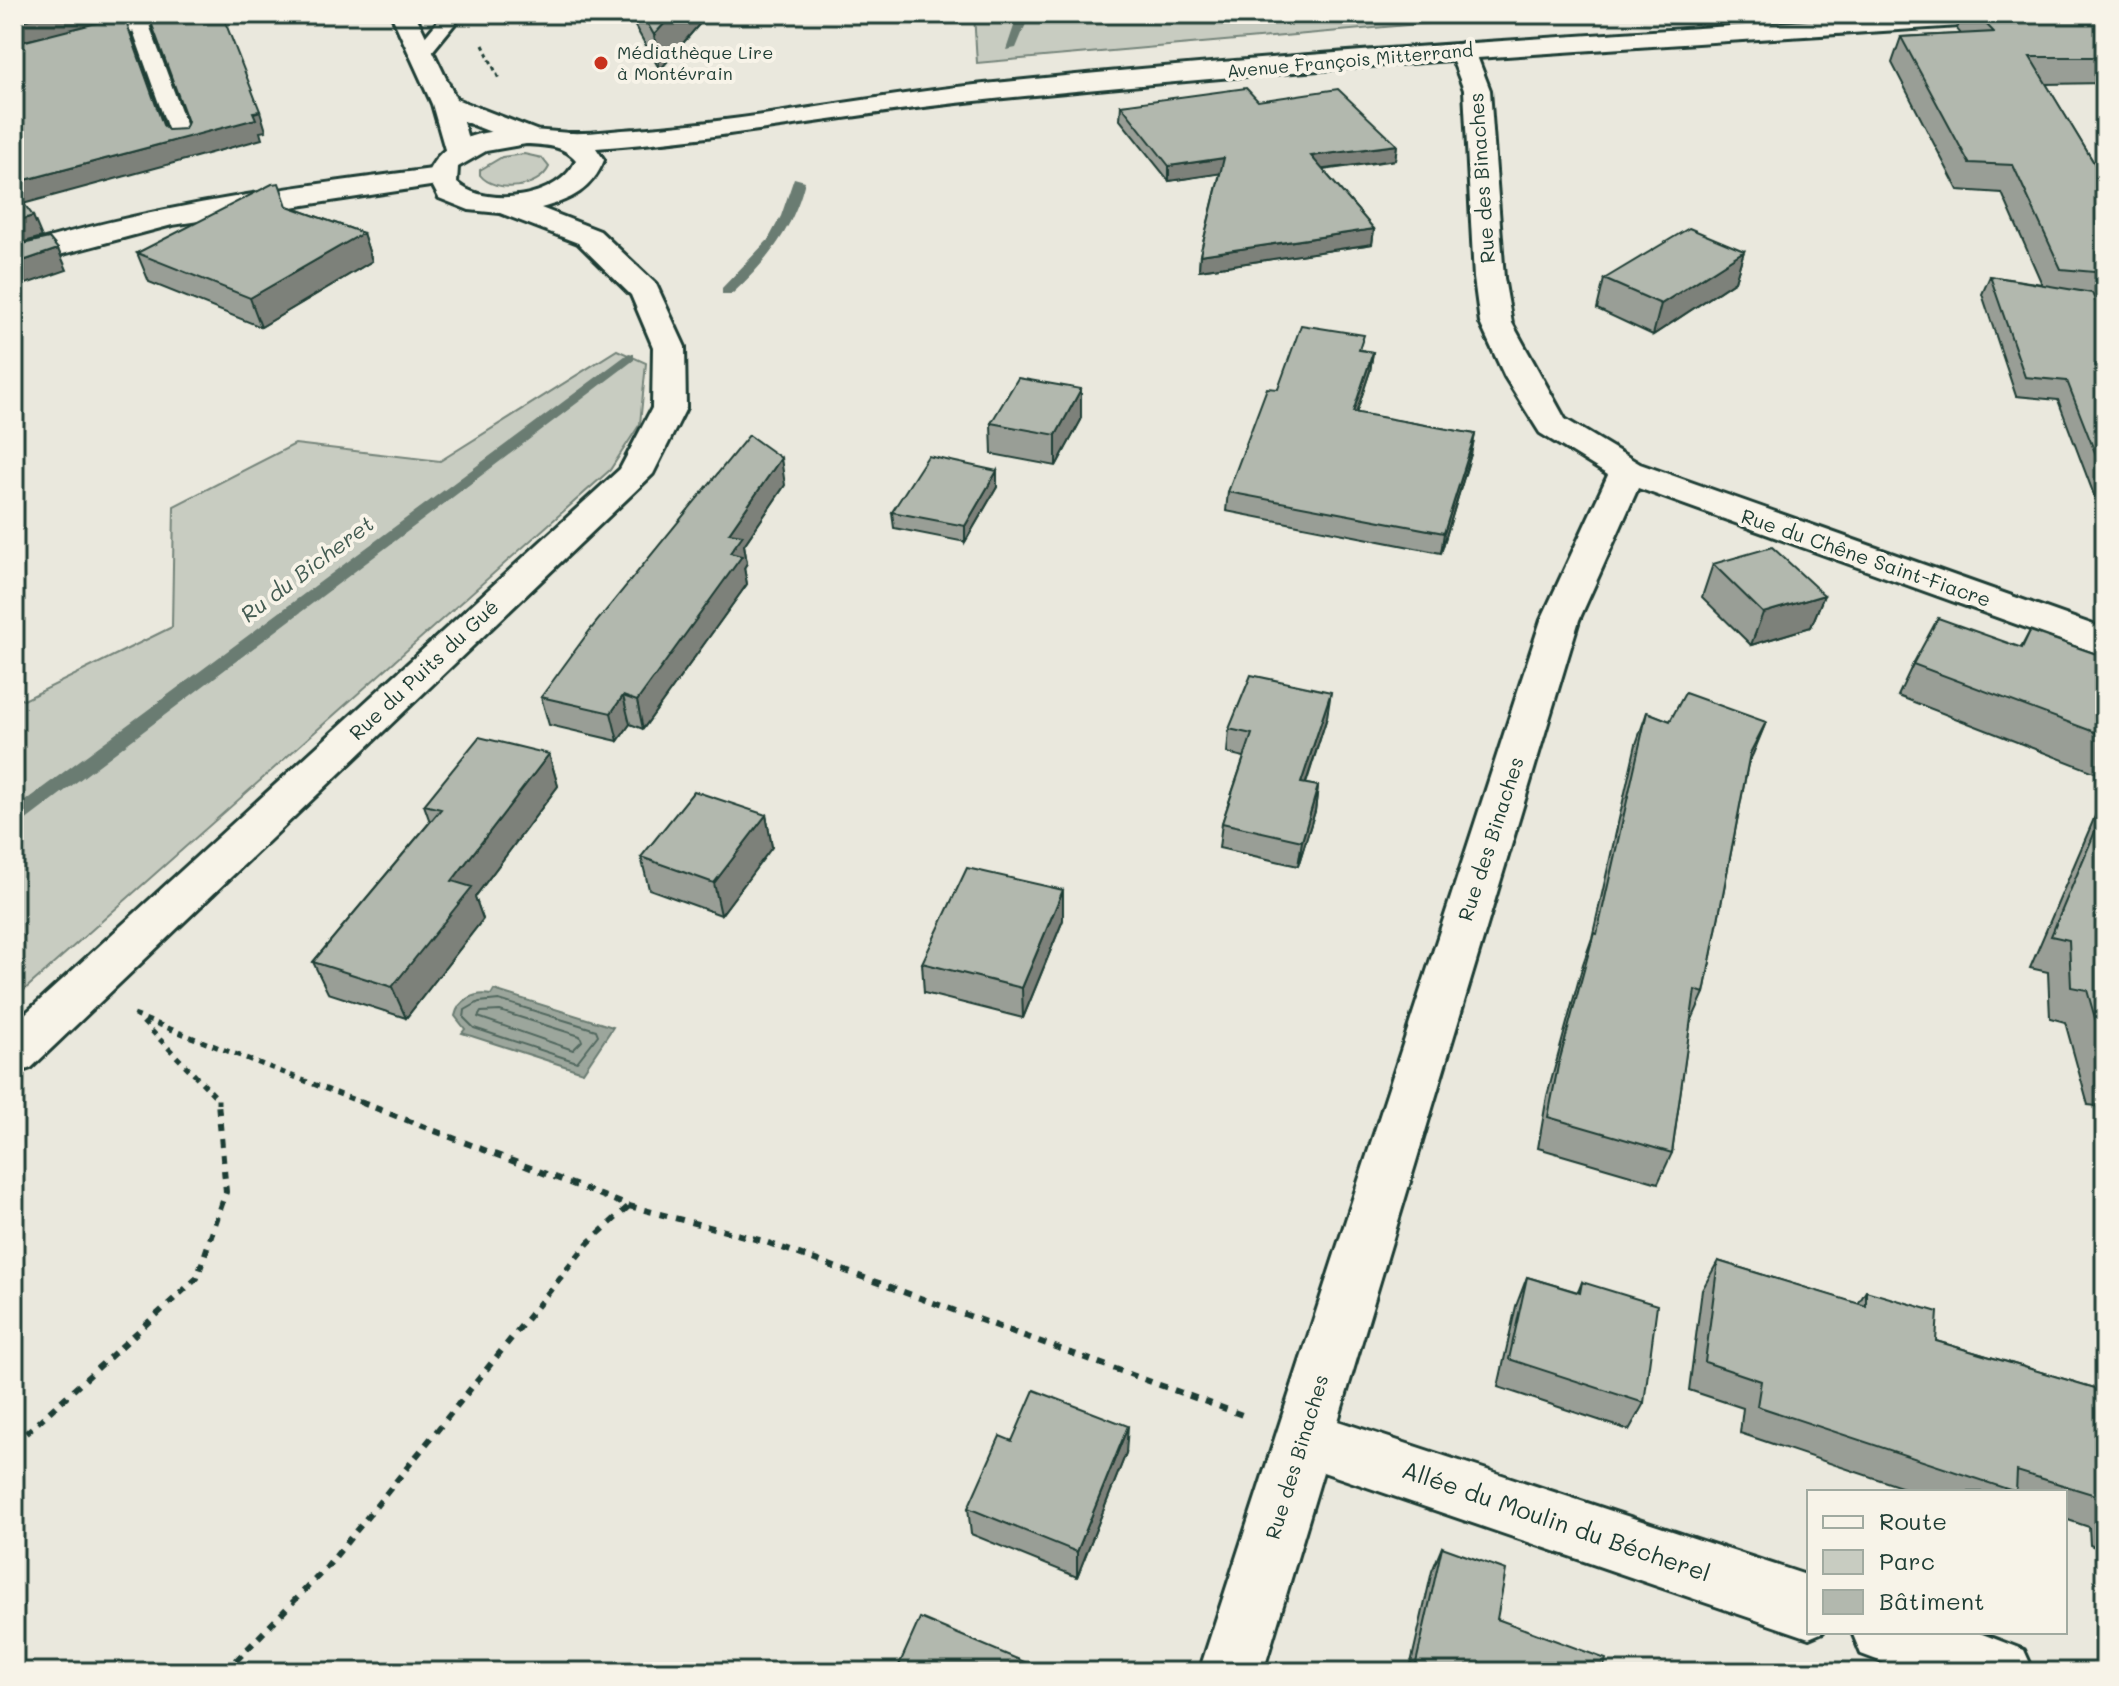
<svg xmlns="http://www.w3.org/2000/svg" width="2119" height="1686" font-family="Mali,sans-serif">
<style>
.green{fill:#c8ccc1;stroke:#74847a;stroke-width:2}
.water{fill:#9ca69c;stroke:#6a7c72;stroke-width:2}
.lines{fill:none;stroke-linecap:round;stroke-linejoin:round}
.shore{stroke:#51675e;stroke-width:2}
.stream{fill:#6a7c72;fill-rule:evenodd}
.service-casing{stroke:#1f3d34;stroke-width:6}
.minor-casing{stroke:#1f3d34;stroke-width:6}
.secondary-casing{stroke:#1f3d34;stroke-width:6}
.path-far2{stroke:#1f3d34;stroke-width:3;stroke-dasharray:4 4;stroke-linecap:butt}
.path-far1{stroke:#1f3d34;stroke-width:5;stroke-dasharray:6 6;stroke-linecap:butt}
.path{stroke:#1f3d34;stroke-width:6;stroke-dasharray:8 8;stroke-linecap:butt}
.service{fill:#f7f3e8;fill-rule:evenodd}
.minor{fill:#f7f3e8;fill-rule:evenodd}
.secondary{fill:#f7f3e8;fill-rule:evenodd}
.wall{fill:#999e96;stroke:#1f3d34;stroke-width:2}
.shaded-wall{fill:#7d817a;stroke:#1f3d34;stroke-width:2}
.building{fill:#b2b8ae;stroke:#1f3d34;stroke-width:2}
.poi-dot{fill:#c8321e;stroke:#f7f3e8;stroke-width:3}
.labels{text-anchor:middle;stroke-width:8;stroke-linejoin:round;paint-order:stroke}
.far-poi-label{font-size:18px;fill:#1f3d34;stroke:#f7f3e8;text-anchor:start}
.far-street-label{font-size:18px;fill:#1f3d34;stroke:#f7f3e8}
.street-label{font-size:20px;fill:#1f3d34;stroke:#f7f3e8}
.water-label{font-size:22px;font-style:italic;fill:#445c53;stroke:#f7f3e8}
.near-street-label{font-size:24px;fill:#1f3d34;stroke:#f7f3e8}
</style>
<rect width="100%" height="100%" fill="#eae8dd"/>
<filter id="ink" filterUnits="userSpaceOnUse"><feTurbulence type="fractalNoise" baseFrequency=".0125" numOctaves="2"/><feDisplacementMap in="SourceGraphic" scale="16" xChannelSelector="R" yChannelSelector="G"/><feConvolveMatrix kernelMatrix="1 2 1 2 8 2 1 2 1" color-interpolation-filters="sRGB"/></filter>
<g filter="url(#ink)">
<path class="green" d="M974 14H1531L977 63Z
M524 154 542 158 549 167C539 189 495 194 480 175V170L502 157Z
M617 350 646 363 640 424 610 470 14 999V697L24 700 172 627 174 506 295 444 440 461Z"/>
<path class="water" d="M494 990 613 1027 583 1072 462 1033 465 1029 455 1016C459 999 475 992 491 995Z"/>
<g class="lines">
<path class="shore" d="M499 1000 596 1030 598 1035 577 1062 474 1028 464 1018 465 1010 479 1002Z
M500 1011 580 1036 582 1041 573 1050 478 1017 481 1012Z"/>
<path class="stream" d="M1018 14H1030L1016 48 1006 50Z
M794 178 805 181C793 230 768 260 732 294H722V288L768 240 781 216Z
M629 353 634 354V360L21 824 14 826V809Z"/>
<g class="service-casing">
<path id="service" d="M436 14H454L457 21 426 59H412L410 55 439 20Z
M139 17 148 22 193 143 190 147H176L173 143 130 22Z"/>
</g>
<g class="minor-casing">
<path id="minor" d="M138 14H175L172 19 97 43 14 62V46L82 32Z
M391 14H415L456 99 536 130 540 136 536 142H516L463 121 472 154 468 160H448L432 104Z
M1462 43 1475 51 1490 90 1504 278 1512 323 1565 419 1640 464 2105 629V656L1638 488 1579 620 1338 1421 1809 1576V1632H1823L1809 1638 1323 1472 1263 1672H1199L1541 620 1608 475 1540 433 1505 377 1480 323 1474 278 1464 90 1449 51Z
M440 168 450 171 454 177 450 183 172 225 14 267V248C153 205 296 186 440 168Z
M1852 1632H1977L2024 1650 2034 1672H1909L1861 1654Z"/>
</g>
<g class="secondary-casing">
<path id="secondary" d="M1918 14H2048L2036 21C1686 44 1335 64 985 100 855 113 727 139 596 148L604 160C592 190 571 200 541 208L600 231 656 284 685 347 686 408 653 474 31 1068 14 1074V1024L620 469 652 408 653 347 631 295 578 243 500 213 469 210 439 198 427 175C448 121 523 129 569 133 591 134 615 130 637 129 753 121 868 96 984 84 1295 52 1607 34 1918 14ZM526 144C545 145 563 145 576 160 560 198 488 209 457 183L458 167 486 151Z"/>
</g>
<path class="path-far2" d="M483 45 499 79"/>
<path class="path-far1" d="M134 1015 365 1104
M143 1022 218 1099V1104"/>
<path class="path" d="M360 1102 629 1206 763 1241 1245 1416
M14 1444 197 1278 226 1192 218 1102
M225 1672 327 1567 589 1242 629 1206"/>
<use href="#service" class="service"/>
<use href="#minor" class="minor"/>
<use href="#secondary" class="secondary"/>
</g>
<path class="wall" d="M628 14H708L660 70Z
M1962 14H2105V83L2046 84 2105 181V303L2096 302 2105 323V524L2058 400 2016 396 1982 294 1990 276 2042 284 2002 193 1958 190 1892 63 1901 37 1961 34 1957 29Z
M1258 101 1397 145 1395 160 1323 170 1374 229 1372 244 1199 270 1200 255 1220 173 1169 181 1120 120 1121 105Z
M287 206 363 233 372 261 261 327 149 282 137 253Z
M1744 251 1735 281 1653 335 1597 309 1604 279Z
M1362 350 1373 352 1370 371 1356 413 1475 434 1471 454 1441 553 1226 511 1228 492 1278 389Z
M1081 420 1056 466 992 454 991 423Z
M997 471V487L965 542 894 528 892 512Z
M785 485 744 545 747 563 744 568 747 584 643 729 630 724 618 741 549 725 541 697Z
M1713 564 1824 595 1811 627 1751 645 1702 597Z
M2030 631 2105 657V780L2096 776 2097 773 1898 696 1913 664 2021 648Z
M1647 712 1670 721 1766 722 1748 764 1704 993 1690 1024 1672 1153 1658 1183 1538 1148 1547 1096 1583 964 1592 938 1636 744Z
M1327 717 1306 784 1318 786 1315 811 1298 866 1219 848 1222 823 1244 757 1227 753 1229 729Z
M549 754 558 786 475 897 483 919 406 1018 328 993 313 962 430 822 424 805Z
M2105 793V1107L2088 1105 2065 1022 2050 1018 2048 972 2030 968Z
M766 815 772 847 721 915 649 889 641 857Z
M1063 890V920L1023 1018 924 993 922 963Z
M1718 1261 1858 1304 1866 1291 1936 1341 2105 1391V1551L2090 1545 2089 1527 2065 1519V1492H1916L1740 1433 1743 1408 1689 1390 1702 1290Z
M1527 1277 1578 1292 1582 1282 1644 1403 1629 1430 1498 1387 1516 1306Z
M1126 1453 1077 1577 971 1534 968 1508Z
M1442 1547 1497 1619 1602 1672H1409L1432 1571Z"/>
<path class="shaded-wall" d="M55 14H128L81 29 14 43V22Z
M673 14H708L660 70 654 35Z
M260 111 266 131 260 132 262 139 19 205 14 194V183L169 142Z
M1397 145 1395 160 1309 171 1311 156Z
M1224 158 1223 173 1169 181V166Z
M33 216 42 237 14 245V222Z
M1374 229 1372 244 1199 270 1200 255Z
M363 233 372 261 261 327 250 298Z
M58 249 67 270 14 288V264Z
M1744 251 1735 281 1653 335 1661 304Z
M1373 352 1370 371 1350 432 1353 412Z
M1081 389V420L1056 466V435Z
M1475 434 1471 454 1441 553 1444 533Z
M781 458 785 485 744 545 747 563 744 568 747 584 643 729 637 701 730 553 729 533Z
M997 471V487L965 542V526Z
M1824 595 1811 627 1751 645 1763 613Z
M1331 692 1327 717 1298 807 1301 783Z
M623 696 630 724 618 741 611 713Z
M1766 722 1753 754 1737 785 1750 753Z
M549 754 558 786 475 897 483 919 406 1018 392 987 452 881Z
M1318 786 1315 811 1298 866 1302 841Z
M766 815 772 847 721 915 714 883Z
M1063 890V920L1023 1018 1022 988Z
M1128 1426 1126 1453 1077 1577V1552Z"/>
<path class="building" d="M14 14H55L14 22Z
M148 14H222L260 111 253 112 256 119 14 183V44L124 16 163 125 168 130 185 129 188 122Z
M642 14H673L654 35Z
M1976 14H2105V57H2030L2105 181V273L2061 269 2013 165 1969 163 1901 37 1994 32Z
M1246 88 1258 101 1338 89 1397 145 1311 156 1374 229 1200 255 1224 158 1169 166 1121 105Z
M279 183 287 206 363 233 250 298 137 253 272 184Z
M14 190 33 216 14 222Z
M1689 228 1744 251 1661 304 1604 279Z
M49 238 58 249 14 264V246Z
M1990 276 2092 293 2105 323V478L2067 381 2025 377Z
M1301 325 1364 335 1359 350 1373 352 1353 412 1475 434 1444 533 1228 492 1267 388 1278 389Z
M1018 378 1081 389 1056 435 991 423Z
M749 435 781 458 729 533 743 535 730 553 742 556 637 701 623 696 611 713 541 697 590 630Z
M928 456 997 471 965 526 892 512Z
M1772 547 1824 595 1763 613 1713 564Z
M1938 618 2022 648 2030 631 2105 657V736L1913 664Z
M1251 675 1331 692 1301 783 1318 786 1302 841 1222 823 1252 734 1229 729Z
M1685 693 1766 722 1750 753 1704 993 1695 990 1672 1153 1548 1117 1558 1066 1594 933 1597 934 1647 712 1670 721Z
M479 737 549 754 452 881 472 887 392 987 313 962 441 809 424 805Z
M694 791 766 815 714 883 641 857Z
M2105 808V1053L2087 990 2071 987 2069 940 2051 936Z
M967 868 1063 890 1022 988 922 963Z
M1718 1261 1866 1306V1291L1938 1312 1936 1341 2105 1391V1498L2017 1471 2016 1492 1757 1406 1761 1381 1705 1362Z
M1527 1277 1580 1293 1582 1282 1657 1305 1644 1403 1509 1359Z
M1034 1390 1128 1426 1077 1552 968 1508 1000 1436 1012 1441Z
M1442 1547 1506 1570 1497 1619 1606 1659 1602 1672H1414Z
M920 1618 1048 1672H896Z"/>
</g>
<circle class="poi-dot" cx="601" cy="63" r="8"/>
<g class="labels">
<g class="far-poi-label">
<text x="617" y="59">Médiathèque Lire<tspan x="617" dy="21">à Montévrain</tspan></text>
</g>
<g class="far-street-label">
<text transform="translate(1350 61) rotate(-5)" y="6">Avenue François Mitterrand</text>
</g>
<g class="street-label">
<text transform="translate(1482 178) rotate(-94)" y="7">Rue des Binaches</text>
<text transform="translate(1866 558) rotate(19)" y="7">Rue du Chêne Saint-Fiacre</text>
<text transform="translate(424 670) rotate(-43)" y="7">Rue du Puits du Gué</text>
<text transform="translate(1491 839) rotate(-72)" y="7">Rue des Binaches</text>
<text transform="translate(1297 1457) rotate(-73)" y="7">Rue des Binaches</text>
</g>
<g class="water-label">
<text transform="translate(307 569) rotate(-37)" y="8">Ru du Bicheret</text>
</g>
<g class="near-street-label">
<text transform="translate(1556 1522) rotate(19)" y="8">Allée du Moulin du Bécherel</text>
</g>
</g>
<rect width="2119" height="1686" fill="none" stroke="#f7f3e8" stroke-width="48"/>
<rect x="24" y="24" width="2071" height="1638" fill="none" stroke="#1f3d34" stroke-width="3" filter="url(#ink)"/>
<rect x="1807" y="1490" width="260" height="144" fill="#f7f3e8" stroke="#a1aaa0" stroke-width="2"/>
<rect x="1823" y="1516" width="40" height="12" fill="#f7f3e8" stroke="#a1aaa0" stroke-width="2"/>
<text x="1879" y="1530" font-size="24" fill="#1f3d34">Route</text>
<rect x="1823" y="1550" width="40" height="24" fill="#c8ccc1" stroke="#a1aaa0" stroke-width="2"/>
<text x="1879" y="1570" font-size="24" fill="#1f3d34">Parc</text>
<rect x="1823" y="1590" width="40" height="24" fill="#b2b8ae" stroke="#a1aaa0" stroke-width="2"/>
<text x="1879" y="1610" font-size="24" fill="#1f3d34">Bâtiment</text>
</svg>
